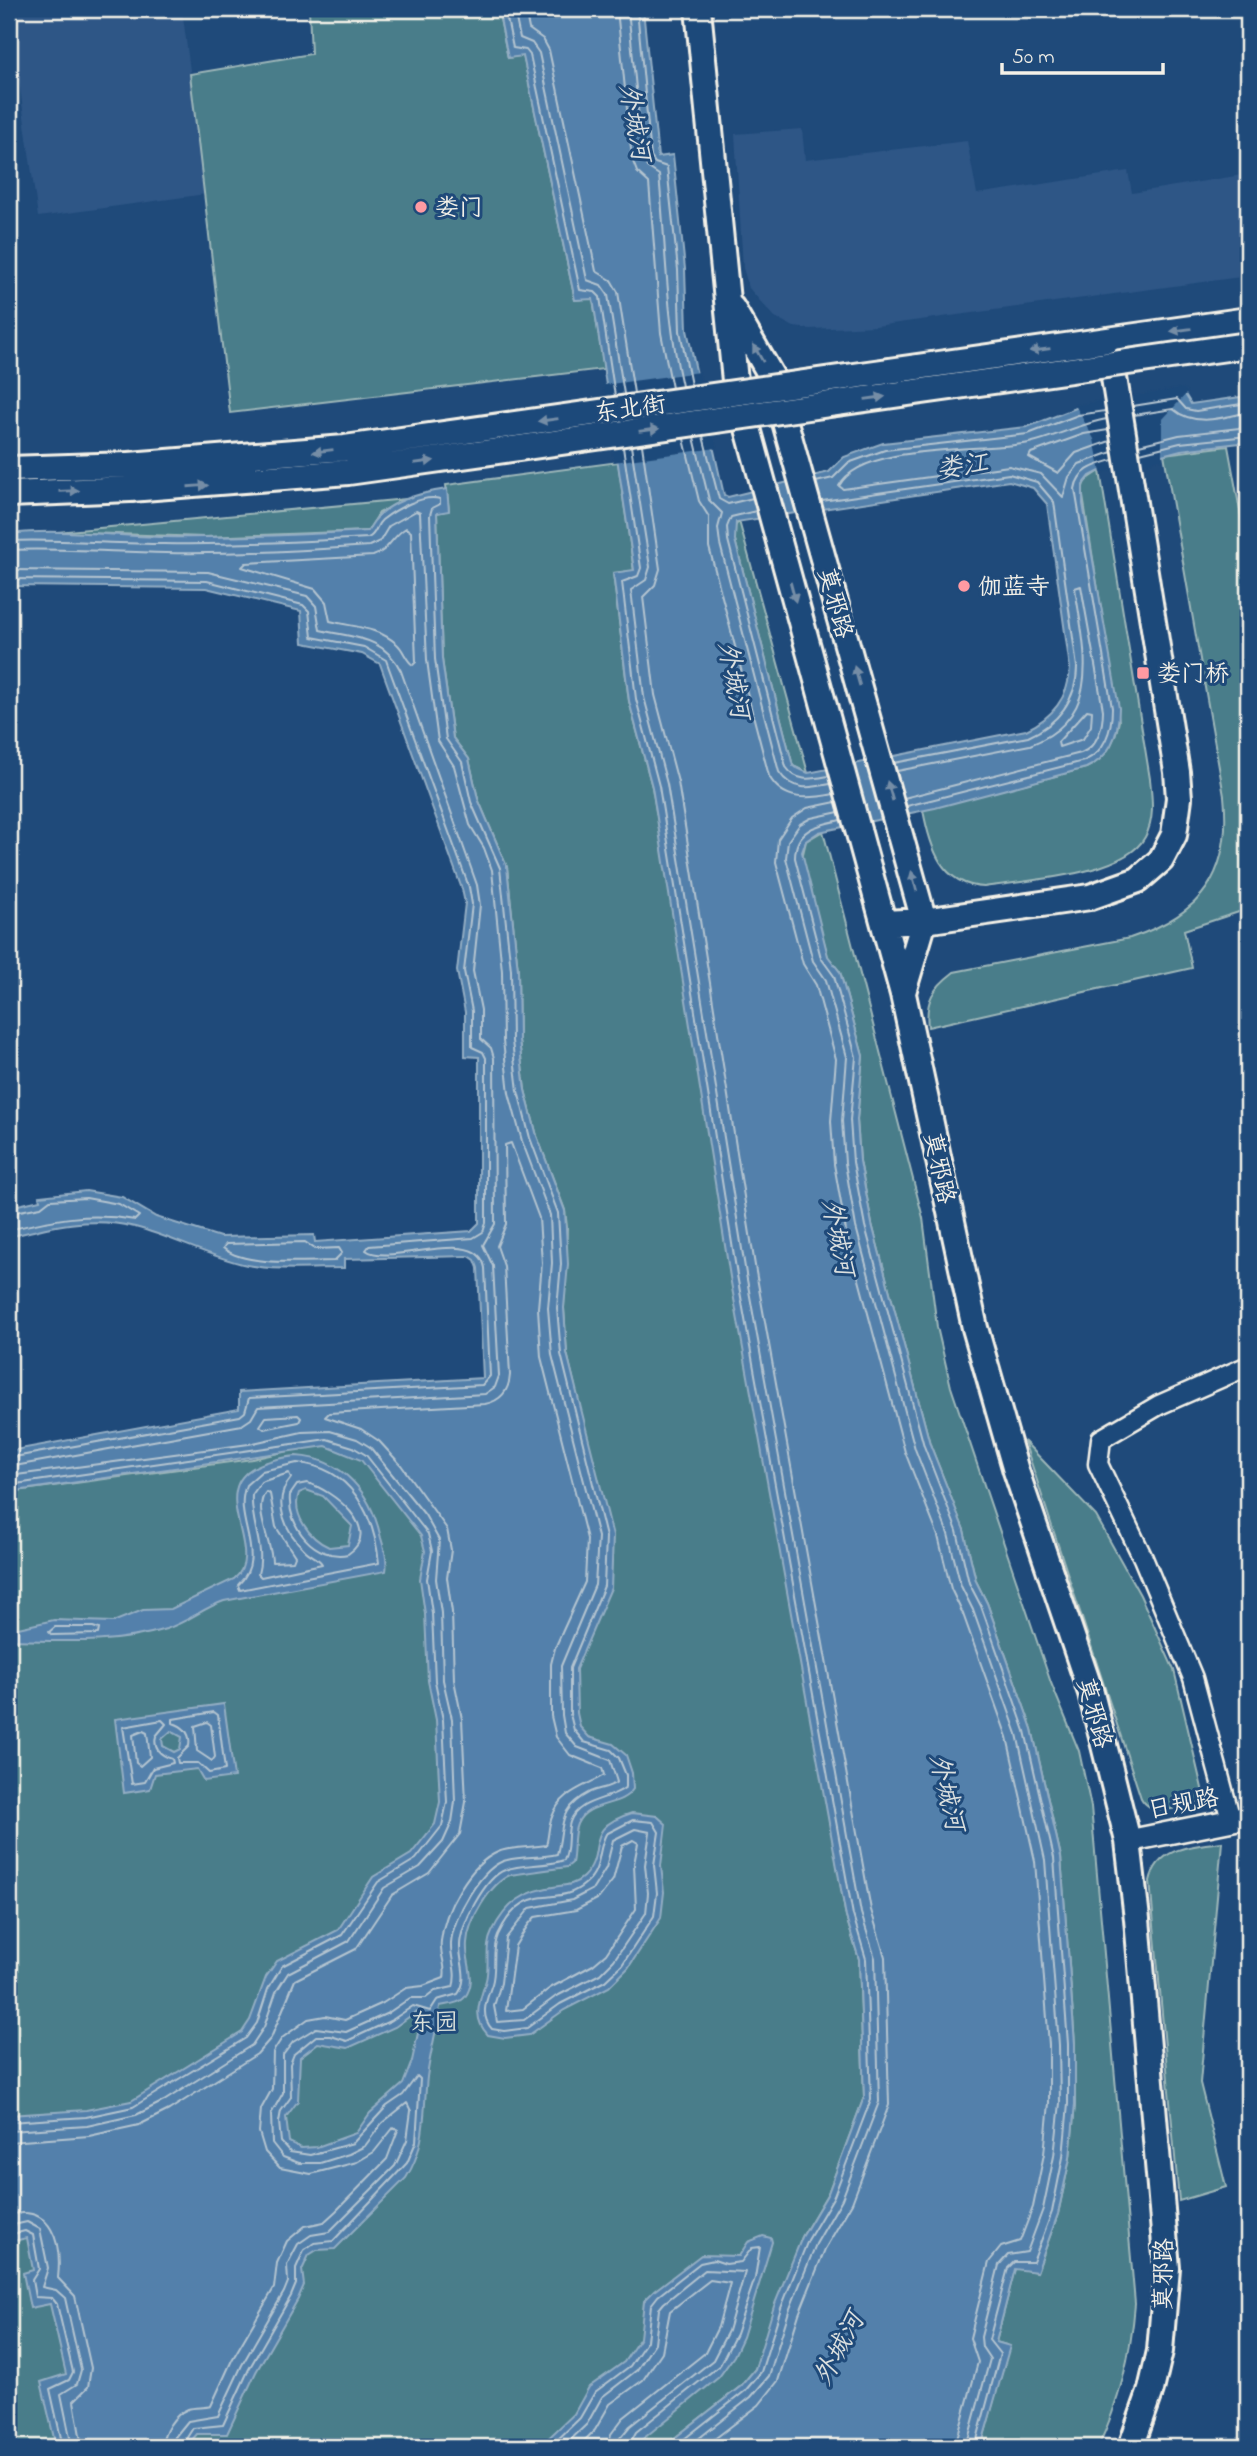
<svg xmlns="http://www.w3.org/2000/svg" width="1257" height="2456" font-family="'Indie Flower','LXGW WenKai TC',sans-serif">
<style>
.built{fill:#2e5686}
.green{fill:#487d8a;stroke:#9eb7b9;stroke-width:2}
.water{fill:#5380ab;stroke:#93adc3;stroke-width:2;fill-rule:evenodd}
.pier{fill:#1f4a7a}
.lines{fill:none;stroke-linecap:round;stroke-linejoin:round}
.shore{stroke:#b4c4d0;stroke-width:2}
.minor-casing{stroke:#f4f1e8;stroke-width:23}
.tertiary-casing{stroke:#f4f1e8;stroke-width:26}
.secondary-casing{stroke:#f4f1e8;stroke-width:30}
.minor{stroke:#1f4a7a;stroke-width:18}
.tertiary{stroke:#1f4a7a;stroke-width:21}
.secondary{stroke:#1f4a7a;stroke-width:24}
.secondary-bridge-casing{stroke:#f4f1e8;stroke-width:30;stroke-linecap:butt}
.secondary-bridge{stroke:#1f4a7a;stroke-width:24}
.oneway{fill:#748da6}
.poi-dot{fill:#ff9aa2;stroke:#1f4a7a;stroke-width:2.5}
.labels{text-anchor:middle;stroke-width:6;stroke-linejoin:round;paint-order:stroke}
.poi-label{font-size:24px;fill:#f4f1e8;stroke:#1f4a7a;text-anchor:start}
.street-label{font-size:24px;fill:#f4f1e8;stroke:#1f4a7a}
.park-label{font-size:24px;fill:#dae0da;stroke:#1f4a7a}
.water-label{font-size:26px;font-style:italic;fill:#dce0df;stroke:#1f4a7a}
</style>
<rect width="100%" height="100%" fill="#1f4a7a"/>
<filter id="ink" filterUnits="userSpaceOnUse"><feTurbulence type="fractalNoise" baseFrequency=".0143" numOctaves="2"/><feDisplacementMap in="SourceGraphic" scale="14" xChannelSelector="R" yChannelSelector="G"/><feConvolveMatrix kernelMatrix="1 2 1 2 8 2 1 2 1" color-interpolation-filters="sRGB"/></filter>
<g filter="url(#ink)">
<path class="built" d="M9 9H182L206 194 38 217Z
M802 129 805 160 967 141 977 194 1128 171 1132 193 1248 174V276L876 326 810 329 794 327 775 317 760 301 749 288 743 268 735 134Z"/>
<path class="green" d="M309 9H498L508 58 523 55 575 300 593 298 604 369 230 413 190 74 311 54Z
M1228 446 1248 554V909L1184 930 1192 968 928 1027C925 1000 933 988 954 972L1130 938C1203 914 1232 873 1224 796L1164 454Z
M618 462 634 571 613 573 629 701 652 787 846 1917 859 1959 864 2097 828 2193 802 2237 755 2369 741 2386 663 2447H9V1492L252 1459 575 1386 567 1353 564 1308 567 1227 565 1210 537 1136 525 1090 519 1040 518 970 507 867 478 799 469 759 453 738 442 659 437 513 449 510 446 485Z
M1100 471 1150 779C1152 799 1155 819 1145 837 1124 876 1025 880 984 887 941 885 930 847 923 810L1086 768C1106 759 1115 742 1119 721L1082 490 1085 481Z
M406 499 379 513 368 531 205 537 57 532Z
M739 521 808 773 793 766 735 540 734 528Z
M823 831 923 1218 937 1327 951 1387 1051 1683 1079 1751 1091 1807 1135 2304C1131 2355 1120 2401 1098 2447H981L1009 2346 996 2342 1015 2268 1037 2272 1058 2214 1070 2158 1075 2104V2044L1061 1857 1032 1729 987 1603 976 1581 964 1530 930 1444 872 1224 860 1161 857 1119 863 1056 840 972 828 957 802 858 806 841Z
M1024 1441 1096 1516 1140 1595 1174 1670 1205 1801C1187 1805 1153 1820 1141 1798Z
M1222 1842 1200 2083 1226 2187 1179 2201 1150 1881C1158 1846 1193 1846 1222 1842Z"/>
<path class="water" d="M498 9H643L658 157 673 155 685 269 687 330 724 495 728 497 829 472 844 457 883 443 1027 427 1076 408 1183 391 1191 404 1248 396V442L1181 450 1100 471 1090 476 1083 485V504L1119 708C1119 733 1111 757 1086 768L935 808 819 832 806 841 802 852 828 956 840 972 863 1056 857 1120 860 1161 872 1224 930 1444 964 1530 976 1581 987 1603 1032 1729 1061 1857 1075 2044V2104L1070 2158 1058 2214 1037 2272 1015 2269 996 2342 1010 2346 981 2447H663L741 2386 755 2369 774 2306 802 2237 828 2193 864 2097 859 1959 846 1917 730 1277 652 787 629 701 613 573 634 570 593 299 575 300 523 56 508 58ZM1009 481 1033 488 1047 504 1070 668C1069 697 1052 718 1026 730L808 773 793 766 735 540 736 522Z
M447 489 449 511 437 513 442 659 453 738 469 759 478 799 507 867 518 970 519 1040 525 1090 537 1136 565 1211 568 1264 564 1308 567 1353 613 1536 611 1588 576 1669 577 1713 580 1727 589 1737 613 1744 626 1755 632 1773 633 1789C621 1808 588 1800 577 1824 572 1836 575 1850 572 1863L567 1867 510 1875C490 1884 468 1921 467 1943 465 1961 478 1980 465 1997 460 2004 448 2004 440 2006 437 2030 430 2053 427 2077 423 2114 427 2144 406 2178L335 2249 317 2250 309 2255 302 2270 304 2285 298 2299 256 2372 227 2434H197L186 2447H56L41 2382 66 2374 50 2304 30 2308 23 2273 33 2270 27 2238 9 2242V2115L86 2110 131 2101 242 2032 250 2020 266 1977 277 1961 338 1930 373 1877 411 1854 435 1824 440 1802 436 1720 428 1681 425 1614 420 1579 425 1551 421 1536 361 1460 326 1446 9 1492V1451L239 1409V1392L483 1378 478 1268 475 1260 469 1256 344 1259V1268C312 1268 279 1271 247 1265 209 1257 173 1237 135 1227 91 1216 51 1226 9 1237V1207L40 1200 39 1196 86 1191 122 1197 156 1217 220 1237 314 1235 315 1242 471 1231 479 1223V1057L465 1056V1012L457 971 465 903 462 889 380 664 362 654 303 643 301 611 206 588 9 586V534C61 528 112 536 164 537 232 538 300 535 368 531 381 502 418 493 447 489ZM416 2012 421 2014V2019L412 2061 403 2084 370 2113 356 2133 317 2147 301 2148 289 2142 286 2117 298 2101 300 2057 318 2043 348 2048 395 2027Z
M296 1456C344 1459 371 1493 381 1538 384 1548 388 1560 386 1571L224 1601C203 1608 190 1621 166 1629 114 1645 62 1641 9 1640V1630L54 1620 113 1622 143 1610 171 1609 234 1579C273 1547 180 1469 296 1456ZM306 1490 323 1496 352 1526 348 1545 329 1547C310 1539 291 1514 299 1493Z
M224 1704 234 1777 204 1781 197 1769 155 1774 150 1789 124 1793 115 1719ZM171 1731 182 1737 180 1749 174 1752 163 1746 162 1739Z
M632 1813 657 1816 666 1824 661 1866 664 1892 661 1918 628 1968 609 1987 564 2010 529 2035 505 2038 488 2035C471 2017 480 2001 486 1980 490 1965 484 1947 492 1932 506 1902 526 1890 559 1886 568 1885 576 1884 583 1877 609 1851 579 1829 632 1813Z
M763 2236 771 2238 772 2242 743 2337 734 2356 719 2377 633 2447H539L574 2414 589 2387 624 2362 640 2338 644 2301 654 2291 701 2255 739 2256 748 2242Z"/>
<path class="pier" d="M699 372 717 448 614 462 603 385Z
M1183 388 1188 392 1162 420V459L1101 473 1094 439 1075 405Z"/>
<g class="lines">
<path class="shore" d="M505 9 513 48 526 50 530 55 580 290 595 292 600 297 615 396
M514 9 520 38 532 43 539 53 587 280 601 285 608 295 624 394
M525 9 529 29 543 39 549 50 596 271 611 280 618 292 634 393
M617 9 632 159 637 172 649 183 661 333 672 388
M628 9 643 158 647 167 659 175C666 245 666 317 682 386
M637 9 651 157 655 163 667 167 678 270 680 331 691 385
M1133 406 1177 399 1186 409 1196 411 1248 403
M1134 415 1173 409C1194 427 1222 418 1248 412
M1107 419C1079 424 1056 437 1029 443 984 452 863 442 839 486L843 489 1009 466 1041 474 1063 497 1069 477 1079 464 1112 452
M1108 430 1084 434 1031 453 1029 457 1058 473 1076 453 1110 441
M703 436 719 499 728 504 753 498
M694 437 709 500 722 513 718 528 720 544 779 772C792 792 811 788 831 784
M684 439 699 501 709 517V547L769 776C783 802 809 799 834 794
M642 445 660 569 655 585 643 597 655 695 678 782 756 1272 871 1910 885 1957 889 2105 852 2203 825 2249 799 2314 778 2381 759 2405 704 2447
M1139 445 1179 435 1248 427
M631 446 650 567 646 580 631 590 644 697 667 784 746 1274 861 1913 875 1958 879 2102 842 2199 816 2244 789 2311 769 2376 751 2397 688 2447
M623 447 641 568 638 576 622 582 636 699 659 786 737 1275 853 1915 866 1959 871 2099 834 2196 808 2240 781 2308 761 2372 745 2391 674 2447
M1140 453 1180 443 1248 436
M816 482 833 478 848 463 885 450 1028 434 1078 415 1105 411
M822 501 1009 474 1037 482 1054 502 1077 667C1077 699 1058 724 1028 737L894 763
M756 511 731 517 727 527 728 540 786 767C797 783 812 779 829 776
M406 528 411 532 416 662 413 665C406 661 404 650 397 644 378 627 353 627 330 621L326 602 315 589 242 567 246 563 373 556C389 551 392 536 406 528Z
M9 541C61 539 112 544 164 544 232 545 300 542 368 538 377 534 375 526 382 520 396 509 423 494 440 499V504L432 508 430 515 435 659 446 739 462 762 471 802 500 868 511 970 512 1041 518 1091 530 1138 558 1213 561 1264 557 1308 561 1354 606 1537 604 1586 570 1668V1714L574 1730 584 1742 611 1750 619 1758 626 1775V1787C609 1801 579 1798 570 1822 566 1834 570 1849 564 1860 545 1867 523 1863 505 1870 485 1877 459 1927 460 1947 460 1964 469 1978 458 1994L437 2000 430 2011 413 2006 392 2020 347 2041 331 2036H316L294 2054 290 2064 291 2097 281 2111 279 2122 281 2142 290 2152 310 2155 353 2143 387 2106 403 2095 417 2076 420 2079 416 2142 407 2163 333 2241 314 2243 304 2250 296 2268V2284L291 2296 249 2369 223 2425 193 2428 181 2447
M9 550C61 548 112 552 165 553 233 554 301 551 369 546L380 541 389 526 416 511 420 513 427 660 438 741 454 766 470 825 484 848 492 870 502 971 503 1041 509 1093 522 1141 550 1215 552 1263 548 1308 552 1355 598 1537 595 1585 561 1666 562 1715 565 1733 577 1747 610 1760 617 1782C609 1788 599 1788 590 1792 556 1810 565 1824 557 1854 541 1858 523 1856 507 1860 482 1865 452 1919 451 1943 450 1959 458 1971 453 1987L435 1991 426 1998H410L388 2013 346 2032 316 2028 293 2042 283 2055V2093L271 2114 272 2143 283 2157 299 2163H320L349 2154 365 2146 382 2123 407 2103 411 2111 407 2140 395 2166 329 2232 311 2235 298 2244 287 2265 288 2282 284 2292 242 2365 218 2416 188 2421 175 2437 173 2447
M9 570 208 572 307 596 316 606 320 630C354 638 384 636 401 671L477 885 480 905 473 971 481 1010V1039L491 1048 494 1058 495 1224 483 1245 493 1266 499 1376 495 1387 485 1394 258 1407 251 1419 242 1425 9 1467
M9 579 207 581 303 605 309 611 312 637 364 647 386 660 469 887 472 904 464 971 472 1011V1047L483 1052 486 1058V1223L483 1232 473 1238 369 1246 366 1250C389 1268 478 1224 485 1268L490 1376 482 1385 249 1398 245 1412 240 1416 9 1458
M1087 710 1092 711 1091 726 1083 739 1059 747 1058 742Z
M897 771 1030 745C1105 716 1084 650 1075 588L1081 586 1103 710C1103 727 1098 746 1081 753L904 798
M836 802 807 808 792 818 778 839 776 862 803 964 816 985 836 1059 831 1121 834 1164 846 1231 905 1452 938 1536 951 1589 963 1614 1007 1737 1035 1861 1049 2045V2103L1044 2154 1033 2207 1020 2241 1001 2247 989 2262 970 2338 978 2362 955 2447
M907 806 1084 761C1105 752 1112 730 1112 708L1075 489C1078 469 1096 465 1113 460
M839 812 811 818 800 824 788 841 786 858 813 961 826 980 847 1057 842 1121 845 1163 856 1227 915 1449 948 1534 961 1586 973 1610 1017 1734 1045 1860 1059 2045 1060 2103 1054 2156 1043 2209 1027 2252 1008 2255 999 2265 981 2337 982 2347 990 2359 966 2447
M841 820C817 825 795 829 795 858L821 958 834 976 856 1057 850 1120 853 1162 865 1226 924 1446 957 1531 969 1583 981 1606 1025 1731 1054 1858 1068 2044V2104L1063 2157 1052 2212 1033 2262H1014L1008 2268 989 2340 1000 2354 975 2447
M9 1213 41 1207 50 1200 86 1198 119 1204 139 1216 135 1220C90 1212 53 1219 9 1230
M305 1242 315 1249 339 1248 342 1253 334 1261C306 1261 245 1267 223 1248L226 1244Z
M298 1415 301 1418 299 1422 264 1429 260 1426 266 1417Z
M297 1463C351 1467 374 1514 379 1563L240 1590 238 1585C269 1555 232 1521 246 1485L262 1471Z
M289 1473 291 1478C271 1501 285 1532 306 1551 311 1556 319 1558 322 1564L261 1577 258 1574C266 1547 250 1523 252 1495L261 1482Z
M9 1476 249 1444 302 1432 330 1431 357 1439 370 1447 425 1515 439 1540 436 1579 441 1613 443 1680 452 1719 455 1802 452 1822 443 1842 420 1867 384 1888 349 1941 288 1973 276 1992 264 2027 252 2045 164 2101 136 2115 87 2126 9 2131
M307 1483C331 1489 385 1530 348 1554 315 1561 287 1527 290 1495L297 1485Z
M9 1485 327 1439 353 1447 366 1455 428 1534 432 1551 427 1579 432 1613 435 1681 443 1720 447 1802 442 1826 416 1859 378 1882 342 1935 282 1966 268 1989 257 2023 246 2038 133 2107 86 2117 9 2122
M266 1492 270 1494 276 1527 295 1556 293 1561 272 1562C272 1542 252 1509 266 1492Z
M93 1627 99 1629 98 1634 52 1635 49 1632 55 1627Z
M214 1712 218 1715 225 1770 209 1773 198 1763H178L177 1758 189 1746C191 1734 185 1727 173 1723V1719Z
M162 1720 166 1724 156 1736C153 1749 160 1755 172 1759L173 1763 153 1768 145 1782 132 1784 123 1727Z
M207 1722 211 1725 215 1757 212 1761 197 1751 195 1726Z
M143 1731 147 1733 150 1757 140 1766 136 1763 133 1735Z
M633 1820 653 1822 659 1832 654 1865 657 1893 654 1916 622 1965 605 1981 560 2004 527 2028 504 2031 492 2029C479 2015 487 1999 492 1984 497 1968 491 1951 498 1935 526 1876 555 1911 586 1883 602 1870 597 1851 606 1834Z
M635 1829 650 1832 645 1865 648 1893 646 1913 614 1960 600 1974 555 1997 524 2020 497 2022 494 2006 501 1983 506 1938 530 1908 572 1900 593 1889 606 1868 613 1840Z
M633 1840 638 1843 634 1864 636 1909 606 1954 593 1965 550 1988 523 2009 506 2011 515 1946 528 1925 535 1917 576 1910 599 1898 613 1880 622 1846Z
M9 2142 89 2136 139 2125 169 2110 257 2054 271 2038 295 1980 356 1949 392 1895 429 1873 460 1834 466 1802 462 1719 454 1680 452 1612 447 1578 451 1550 447 1529 401 1465 379 1441 361 1429 325 1417 329 1413 485 1404C500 1401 509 1391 510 1375L504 1266 497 1246 506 1224 505 1145 511 1143 539 1218 542 1263 538 1308 541 1357 587 1539 585 1582 555 1648 551 1664V1716L556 1737 570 1755 602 1768 604 1775C585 1787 561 1791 552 1817 548 1826 549 1836 546 1845 531 1848 512 1846 498 1852 469 1864 444 1911 441 1941 439 1953 447 1966 444 1978L423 1986 406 1988 383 2003 345 2020 325 2016 308 2019 282 2038 273 2052 272 2089 261 2109 259 2132 265 2152 280 2168 311 2174 357 2162 374 2152 394 2127 398 2130 387 2159 336 2211 324 2222 305 2226 287 2241 277 2263 274 2288 232 2360 211 2406C204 2408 195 2407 188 2409 173 2415 163 2433 162 2447
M9 2215C52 2204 62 2243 58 2278L75 2296 91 2368 88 2387 74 2401 82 2447
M9 2226 27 2222 40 2229 48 2268 42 2287 56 2290 65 2298 81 2370 77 2384 61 2394 72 2447
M9 2235 25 2231 33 2235 39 2269 32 2280 35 2297 52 2298 57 2304 73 2372 69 2380 50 2389 63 2447
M550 2447 580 2418 595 2392 630 2366 647 2341 651 2305 658 2296 700 2263 714 2260 726 2264 741 2262 752 2248 760 2247 755 2278 736 2334 720 2365 636 2432 628 2447
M563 2447 587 2424 602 2397 637 2370 655 2343 659 2309 664 2303 705 2270 745 2272 728 2331 713 2360 630 2426 620 2438 619 2447
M578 2447 595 2430 610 2404 643 2380 662 2352 670 2311 710 2280 730 2283 718 2327 705 2353 623 2418 611 2434 608 2447"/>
<g class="minor-casing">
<path id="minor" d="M1231 1820 1193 1678 1143 1558 1098 1464 1101 1439 1159 1405 1248 1366"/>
</g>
<g class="tertiary-casing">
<path id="tertiary" d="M1128 1841 1248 1817"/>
</g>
<g class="secondary-casing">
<path id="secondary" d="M698 9 735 381 903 994 975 1328 1016 1471 1091 1693 1128 1841 1137 1919 1167 2268 1160 2351 1151 2390 1131 2447
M732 308 773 379 924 921 903 992
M9 469 129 465
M9 494 130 489
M884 923 924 921 1090 897 1138 880 1161 860 1174 835 1179 798 1177 772 1108 340 1248 320"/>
</g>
<use href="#minor" class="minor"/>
<use href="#tertiary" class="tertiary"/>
<use href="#secondary" class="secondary"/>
<g class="secondary-bridge-casing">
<path id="secondary-bridge" d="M129 465 345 448 1108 340
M130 489 348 472 1248 345"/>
</g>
<use href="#secondary-bridge" class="secondary-bridge"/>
</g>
<defs><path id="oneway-solid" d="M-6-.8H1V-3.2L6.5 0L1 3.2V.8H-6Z" transform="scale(1.75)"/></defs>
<g class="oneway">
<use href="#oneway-solid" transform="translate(1181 330) rotate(172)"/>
<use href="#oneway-solid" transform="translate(1040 350) rotate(172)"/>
<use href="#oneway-solid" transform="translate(758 353) rotate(-120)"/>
<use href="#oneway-solid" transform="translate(875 398) rotate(-8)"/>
<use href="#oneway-solid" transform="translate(548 420) rotate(172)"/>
<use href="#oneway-solid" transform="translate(649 430) rotate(-8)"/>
<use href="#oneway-solid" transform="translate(323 451) rotate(173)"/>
<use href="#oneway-solid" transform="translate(424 462) rotate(-8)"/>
<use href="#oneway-solid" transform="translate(198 486) rotate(-4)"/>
<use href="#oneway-solid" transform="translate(69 491) rotate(-2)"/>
<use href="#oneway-solid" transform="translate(793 592) rotate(75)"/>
<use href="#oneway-solid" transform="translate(857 676) rotate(-106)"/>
<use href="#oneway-solid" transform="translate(890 791) rotate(-106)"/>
<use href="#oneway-solid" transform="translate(914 881) rotate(-105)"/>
</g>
</g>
<g class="poi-dot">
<circle cx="421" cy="207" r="7"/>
<circle cx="964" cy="586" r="7"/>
<rect x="1136" y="666" width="14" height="14" rx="3.5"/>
</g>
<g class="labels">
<g class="poi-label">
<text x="435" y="215">娄门</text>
<text x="978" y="594">伽蓝寺</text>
<text x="1157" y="681">娄门桥</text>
</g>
<g class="street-label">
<text transform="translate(630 408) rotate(-8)" y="8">东北街</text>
<text transform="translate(836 603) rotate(74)" y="8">莫邪路</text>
<text transform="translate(940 1168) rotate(78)" y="8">莫邪路</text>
<text transform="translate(1095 1713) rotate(74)" y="8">莫邪路</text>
<text transform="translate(1183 1803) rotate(-11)" y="8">日规路</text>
<text transform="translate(1163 2274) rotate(-89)" y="8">莫邪路</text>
</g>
<g class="park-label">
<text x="434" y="2030">东园</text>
</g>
<g class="water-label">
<text transform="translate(636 122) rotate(80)" y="9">外城河</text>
<text transform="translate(962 465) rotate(-9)" y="9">娄江</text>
<text transform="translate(735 680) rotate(80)" y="9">外城河</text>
<text transform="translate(839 1237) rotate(79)" y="9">外城河</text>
<text transform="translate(948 1792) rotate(77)" y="9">外城河</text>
<text transform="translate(838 2348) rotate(-62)" y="9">外城河</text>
</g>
</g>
<rect width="1257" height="2456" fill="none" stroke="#1f4a7a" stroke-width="35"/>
<rect x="18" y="18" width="1222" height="2421" fill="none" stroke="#f4f1e8" stroke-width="2.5" filter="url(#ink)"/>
<path d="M1002 63v10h161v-10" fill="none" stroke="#f4f1e8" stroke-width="3.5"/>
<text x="1012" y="63" font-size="21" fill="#f4f1e8" stroke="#1f4a7a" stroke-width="5" paint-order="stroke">50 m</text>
</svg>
